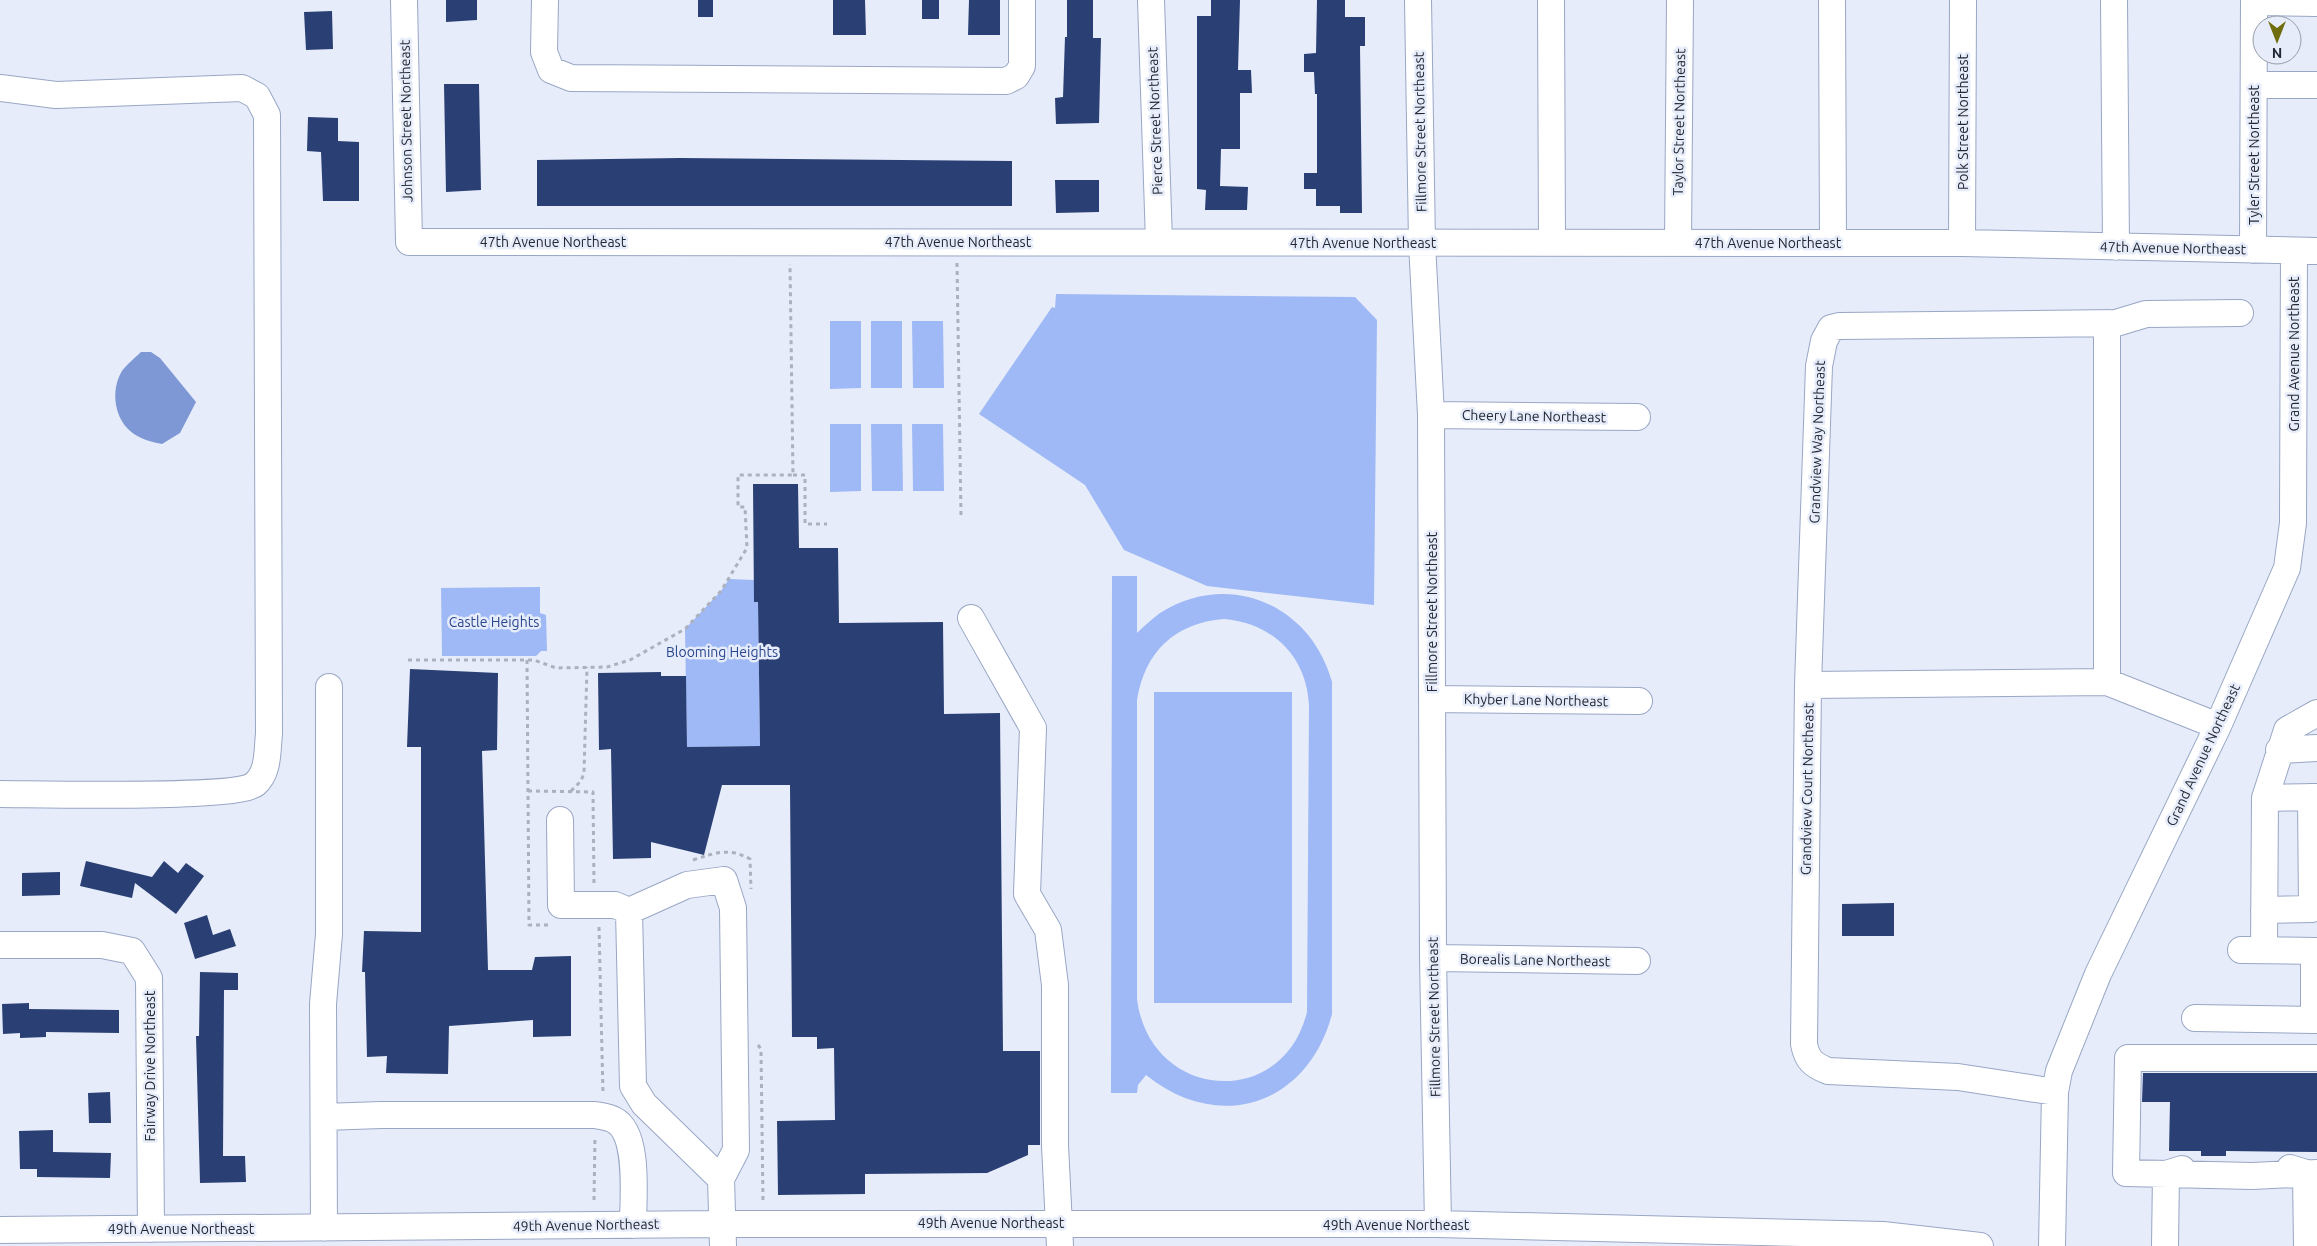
<svg xmlns="http://www.w3.org/2000/svg" width="2317" height="1246" font-family="Ubuntu,sans-serif">
<style>
.green{fill:#9eb9f5;fill-rule:evenodd}
.water{fill:#7d98d5}
.building{fill:#2a4075}
.lines{fill:none;stroke-linecap:round;stroke-linejoin:round}
.minor-casing{stroke:#99a7c5;stroke-width:28}
.path{stroke:#abb1bd;stroke-width:3;stroke-dasharray:4 4;stroke-linecap:butt}
.minor{stroke:#fff;stroke-width:26}
.labels{text-anchor:middle;stroke-width:5;stroke-linejoin:round;paint-order:stroke}
.street-label{font-size:14px;fill:#222834;stroke:#e6ecf9}
.park-label{font-size:14px;fill:#2a468f;stroke:#e6ecf9}
</style>
<rect width="100%" height="100%" fill="#e6ecf9"/>
<path class="green" d="M1056 294 1355 297 1377 320 1374 605 1207 586 1124 550 1085 485 979 414 1052 307 1055 308Z
M830 321H861V388L830 389Z
M871 321H902V388H871Z
M912 321H943L944 388H913Z
M830 424H861V491L830 492Z
M871 424H902L903 491H872Z
M912 424H943L944 491H913Z
M1112 576H1137V633C1144 626 1152 619 1160 613 1229 569 1311 605 1332 682V1014C1308 1105 1219 1134 1146 1075L1138 1085 1137 1093H1111ZM1224 619C1273 623 1307 657 1309 706L1307 1012C1283 1111 1150 1101 1137 999V700C1145 651 1175 623 1224 619Z
M729 579 754 580V602H758L760 746 687 747 685 629 721 591Z
M540 587V613L546 615 547 651H541L536 656H442L441 588Z
M1154 692H1292V1003H1154Z"/>
<path class="water" d="M141 352H151L160 358 196 402 180 433 162 444C152 442 143 440 134 434 114 421 110 390 122 371 127 364 135 358 141 352Z"/>
<path class="building" d="M446 0H477V20L446 22Z
M698 0H713V17H698Z
M833 0H865L866 35H833Z
M922 0H939V19H922Z
M969 0H1000V35H968Z
M1067 0H1093V38H1101L1099 123 1056 124 1055 98 1063 97 1065 37H1067Z
M1211 0H1240L1238 70H1251L1252 93H1240V149H1221L1220 186 1248 187 1247 210H1205L1206 190 1197 189V16H1211Z
M1317 0H1345V17H1365V46H1360L1362 213H1340V206H1316V189H1304V173H1317V94H1315L1314 72H1304V54L1316 53Z
M332 11 333 49 306 50 304 12Z
M444 84H479L481 190 446 192Z
M308 117 338 118V141L359 142V201H323L321 152 307 151Z
M680 158 1012 161V206H537V160Z
M1055 180H1099V212L1056 213Z
M753 484H798L799 548H838L839 623 943 622 944 714 1000 713 1003 1051H1040V1145H1028V1155L987 1173 865 1174V1194L778 1195 777 1121 835 1120 834 1048 817 1049V1037H792L790 785H722L704 855 651 842V858L613 859 611 749 599 750 598 673 661 672V676H686L687 747 760 746 758 602H754Z
M410 669 498 673 497 750 482 751 488 970H532L535 957 571 956V1036L533 1037V1020L449 1026 448 1074 386 1073 387 1056 367 1057 365 972H362L364 931 421 932V747H407Z
M86 861 152 877 164 861 178 873 186 863 204 876 176 914 135 883 132 898 80 886Z
M60 872V895L22 896V873Z
M1894 903V936H1842V904Z
M207 915 213 935 230 929 236 946 195 959 184 923Z
M200 972 238 973V990H224L223 1156H245L246 1182 200 1183 196 1036H199Z
M29 1003V1009L119 1010V1033L46 1032V1037L20 1038V1033L3 1034 2 1004Z
M2143 1073H2317V1152L2226 1151V1156H2201V1151H2169L2170 1102H2142Z
M110 1092 111 1123H89L88 1093Z
M53 1130V1152L111 1153 110 1178 37 1177V1169H20L19 1131Z"/>
<g class="lines">
<g class="minor-casing">
<path id="minor" d="M404 0 409 242 1962 243 2317 251
M545 0 544 52 551 70 571 78 1006 81 1016 76 1022 66V0
M1151 0 1159 242
M1418 0 1422 243 1431 415 1433 958 1438 1224
M1551 0 1552 243
M1832 0 1833 243
M2114 0 2116 247
M2254 2 2317 3
M2254 85H2317
M0 88 56 95 242 88 257 96 267 115 269 734C267 751 269 772 255 784 237 799 36 794 0 794
M1678 243 1680 0
M1962 243 1963 0
M2253 250 2254 0
M2107 323V682
M1431 415 1637 417
M971 618 1033 728 1027 894 1048 930 1055 985V1145L1060 1246
M1808 685 2107 682 2218 726
M1432 699 1639 701
M2279 750 2317 748
M2265 798 2317 797
M560 820 561 905H615L629 911
M2264 910 2312 909 2311 797
M0 945H102L132 951 149 978 151 1229
M2241 950 2317 951
M2264 950 2265 798 2287 730 2317 713
M2314 951V1020H2317
M1433 958 1637 961
M2195 1018 2314 1020
M2317 1058H2128L2126 1173 2252 1176 2317 1173
M2055 1092 1958 1077 1828 1071C1813 1065 1807 1060 1804 1044L1808 685 1819 366 1824 341 1831 328 1839 326 2116 323 2146 314 2240 313
M324 1117 381 1115H595C601 1116 609 1117 614 1120 640 1133 633 1199 633 1225
M2290 1168 2306 1173 2307 1246
M721 1179 644 1104 633 1086 629 911 687 885 724 880 733 908 736 1150 721 1179 723 1246
M324 1228 323 1004 329 934V687
M0 1230 722 1224H1438L1883 1235 1980 1246
M2052 1246 2055 1092 2059 1071 2098 974 2218 726 2287 568 2293 523 2294 251
M2165 1246 2166 1174 2182 1169"/>
</g>
<path class="path" d="M957 263 961 516
M793 475H805V524H827
M408 660H534L556 668 607 667 630 660 685 629 721 591 747 548 745 507H738V475H793L790 264
M527 660 529 925H551
M528 791 593 792 594 884
M571 791 581 781 584 773 587 667
M693 860C715 853 728 847 750 859L751 889
M599 927 603 1094
M758 1045 761 1049 763 1203
M594 1200 595 1136"/>
<use href="#minor" class="minor"/>
</g>
<g class="labels">
<g class="street-label">
<text transform="translate(406 121) rotate(-91)" y="5">Johnson Street Northeast</text>
<text transform="translate(1155 121) rotate(-92)" y="5">Pierce Street Northeast</text>
<text transform="translate(1679 122) rotate(-89)" y="5">Taylor Street Northeast</text>
<text transform="translate(1963 122) rotate(-90)" y="5">Polk Street Northeast</text>
<text transform="translate(1420 132) rotate(-91)" y="5">Fillmore Street Northeast</text>
<text transform="translate(2254 155) rotate(-90)" y="5">Tyler Street Northeast</text>
<text x="553" y="247">47th Avenue Northeast</text>
<text x="958" y="247">47th Avenue Northeast</text>
<text x="1363" y="248">47th Avenue Northeast</text>
<text x="1768" y="248">47th Avenue Northeast</text>
<text transform="translate(2173 248) rotate(1)" y="5">47th Avenue Northeast</text>
<text transform="translate(2294 354) rotate(-90)" y="5">Grand Avenue Northeast</text>
<text transform="translate(1534 416) rotate(1)" y="5">Cheery Lane Northeast</text>
<text transform="translate(1817 442) rotate(-88)" y="5">Grandview Way Northeast</text>
<text transform="translate(1432 612) rotate(-90)" y="5">Fillmore Street Northeast</text>
<text transform="translate(1536 700) rotate(1)" y="5">Khyber Lane Northeast</text>
<text transform="translate(2203 755) rotate(-65)" y="5">Grand Avenue Northeast</text>
<text transform="translate(1807 789) rotate(-89)" y="5">Grandview Court Northeast</text>
<text transform="translate(1535 960) rotate(1)" y="5">Borealis Lane Northeast</text>
<text transform="translate(1434 1017) rotate(-91)" y="5">Fillmore Street Northeast</text>
<text transform="translate(150 1066) rotate(-90)" y="5">Fairway Drive Northeast</text>
<text x="991" y="1228">49th Avenue Northeast</text>
<text transform="translate(586 1225) rotate(-1)" y="5">49th Avenue Northeast</text>
<text x="1396" y="1230">49th Avenue Northeast</text>
<text x="181" y="1234">49th Avenue Northeast</text>
</g>
<g class="park-label">
<text x="494" y="627">Castle Heights</text>
<text x="722" y="657">Blooming Heights</text>
</g>
</g>
<g transform="translate(2277 40) rotate(180)"><circle r="24" fill="#e6ecf9" stroke="#989eaa"/>
<path d="M0-4L9 19L0 12L-9 19Z" fill="#6f6d0d"/>
<text y="-8" font-size="14" font-weight="bold" text-anchor="middle" fill="#222834">N</text>
</g>
</svg>
